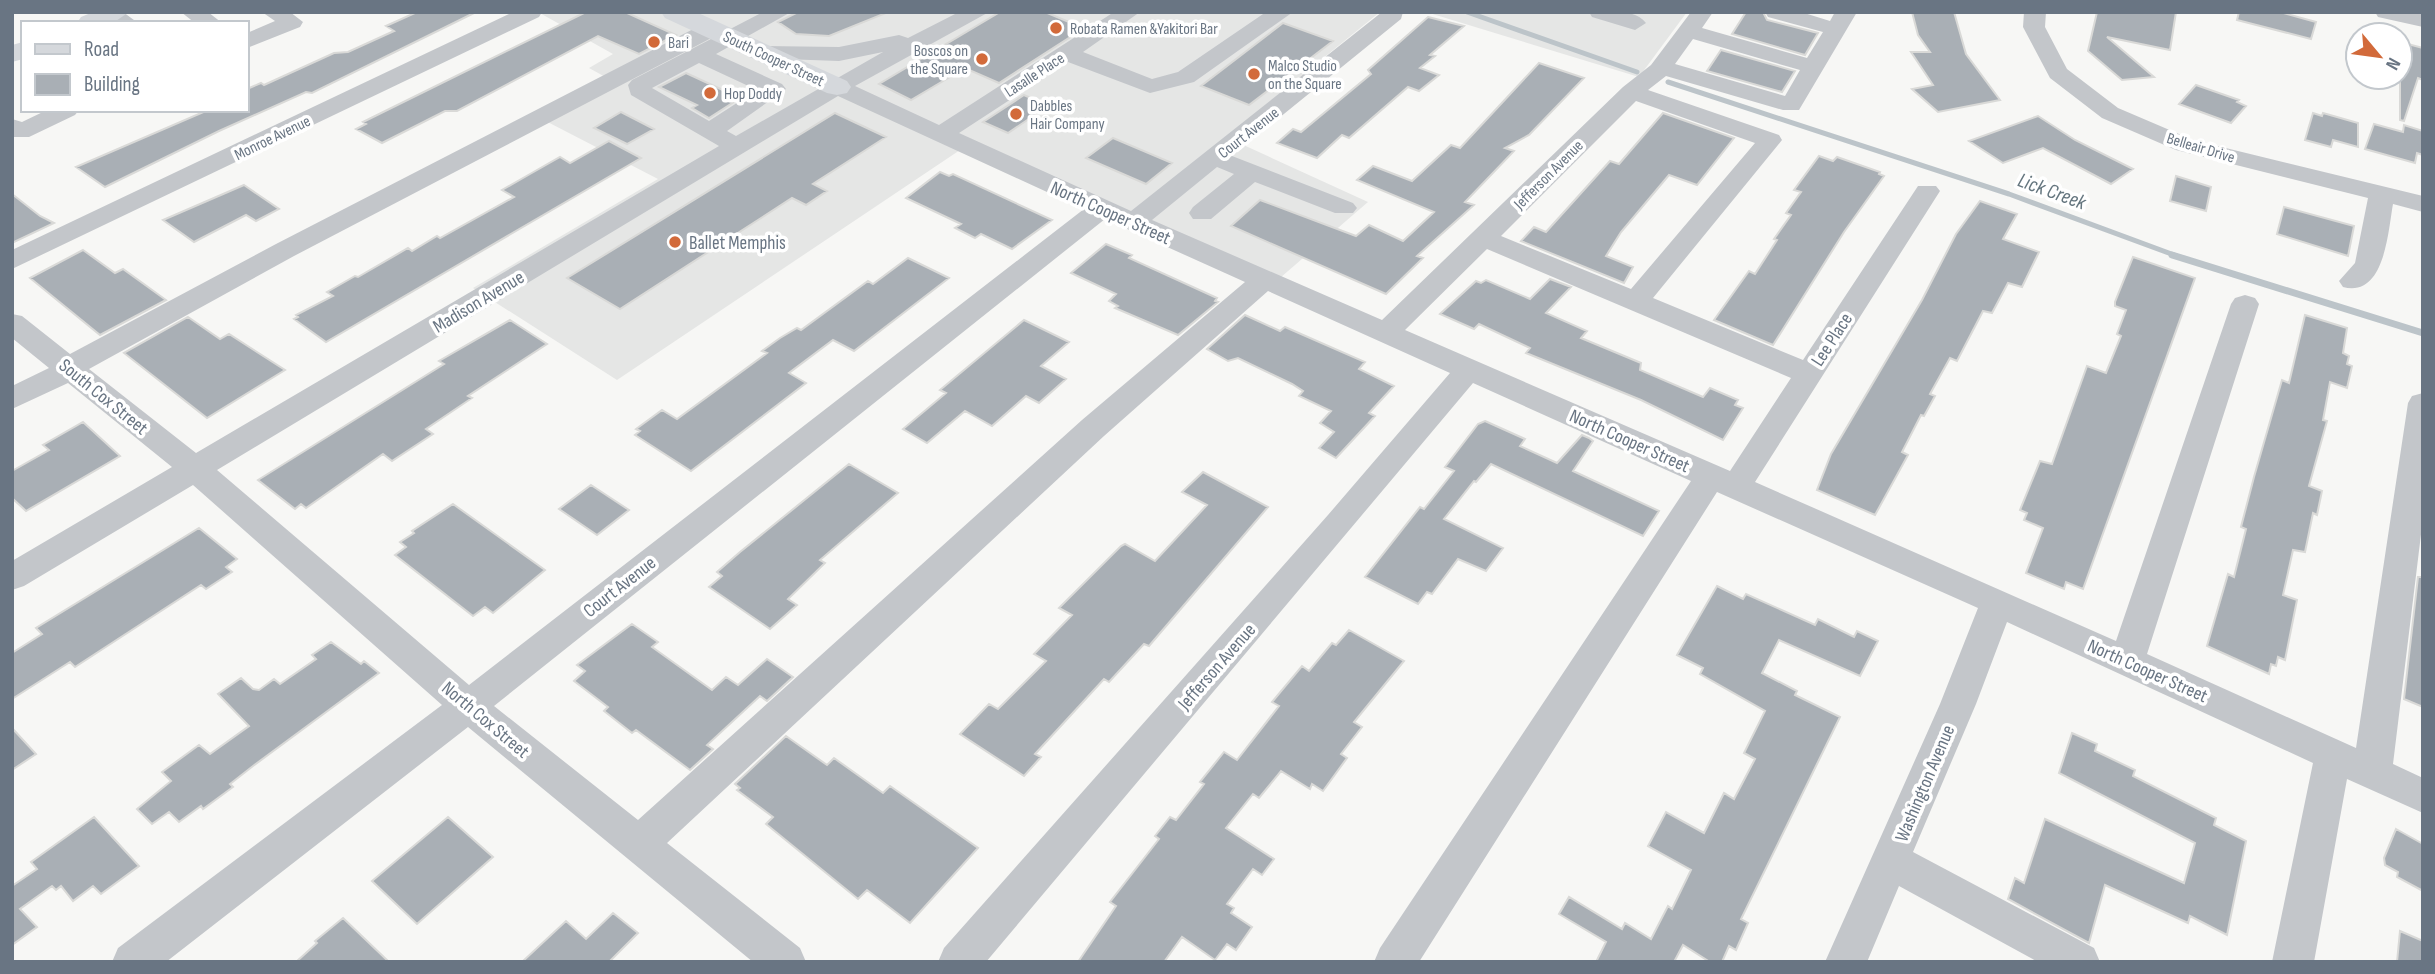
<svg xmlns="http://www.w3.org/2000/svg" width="2435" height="974" font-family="'Sofia Sans Condensed',sans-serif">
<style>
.built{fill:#e5e6e5}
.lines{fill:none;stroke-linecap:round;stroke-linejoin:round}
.stream-far1{stroke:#bcc4c9;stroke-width:5}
.stream{stroke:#bcc4c9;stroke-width:7}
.building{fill:#a9afb5;stroke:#d9d9d7;stroke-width:2}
.minor{fill:#c3c6ca;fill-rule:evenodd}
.major{fill:#d5d8dc;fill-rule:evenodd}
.poi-dot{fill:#d26a3a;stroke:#fff;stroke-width:2.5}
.labels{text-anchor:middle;stroke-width:7;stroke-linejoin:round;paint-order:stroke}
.far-poi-label{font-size:16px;fill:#697583;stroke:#fff;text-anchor:start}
.far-street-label{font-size:16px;fill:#697583;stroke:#fff}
.street-label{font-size:19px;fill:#697583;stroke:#fff}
.poi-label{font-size:19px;fill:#697583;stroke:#fff;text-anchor:start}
.water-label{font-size:21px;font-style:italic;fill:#65767f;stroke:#fff}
</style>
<rect width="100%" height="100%" fill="#f7f7f5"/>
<path class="built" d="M538 12H1380L1226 137 1368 202 1273 284 966 146 617 380 473 288 658 179 536 116 609 79 589 68 613 54Z
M1426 12H1687L1639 77Z"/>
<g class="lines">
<path class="stream-far1" d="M1467 12 1637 72
M1668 82 2009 194 2177 256"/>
<path class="stream" d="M2172 255 2423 333"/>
</g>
<path class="building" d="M417 12H476L312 93 306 92 219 131 105 187 76 167 208 110H247V89L261 83 264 85 334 53 348 52 394 31 386 26Z
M586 12H625L676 35 639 54 598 36 457 111H445L382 143 356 129 366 124 363 122Z
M798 12H885L886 13 829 36 796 34 778 22Z
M1000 12H1045L1081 27 1075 31 1078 32 999 83 965 68 911 100 879 84Z
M1746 12H1763L1767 20 1818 33 1805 55 1732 34Z
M1912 12H1954L1966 54 2000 100 1938 112 1912 89 1933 85 1911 52H1930L1918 35Z
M2097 12H2176L2170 50 2107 37 2154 77 2122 80 2088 51Z
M2239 12H2280L2316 22 2311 39 2237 20Z
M1428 17 1464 26 1430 55 1435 56 1420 68 1439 75 1419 91 1408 87 1349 138 1342 135 1317 158 1277 143 1293 129 1301 132 1371 74 1368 70Z
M1283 23 1333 41 1249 105 1201 86Z
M2404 43 2423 48V80L2418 78 2404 121 2400 120V54Z
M1721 50 1795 71 1782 92 1707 71Z
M1539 63 1584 78 1529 135 1505 148 1514 151 1465 202 1474 205 1417 256 1423 258 1386 294 1231 226 1260 200 1356 236 1369 225 1403 241 1434 212 1357 180 1373 166 1412 181 1451 145 1460 148Z
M686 73 740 98 709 118 692 108 697 105 659 87Z
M2196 85 2239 100 2237 102 2246 106 2231 123 2179 104Z
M1024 95 1048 106 1008 133 983 122Z
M621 112 654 129 627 144 594 128Z
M835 113 886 137 813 184 827 191 806 205 792 198 620 309 567 278Z
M1663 113 1734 138 1697 185 1669 175 1621 232 1606 256 1633 267 1624 283 1521 241 1534 227 1546 232 1610 161 1619 164Z
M2313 113 2322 116 2323 113 2358 123V147L2333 140 2331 147 2305 140Z
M2038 116 2075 140 2133 169 2111 184 2043 148 2003 163 1969 141Z
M2374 124 2403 132 2404 125 2423 131V155L2417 153 2415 163 2365 149Z
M1113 138 1172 163 1146 184 1086 158Z
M609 141 641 158 326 342 294 319 298 317 296 315 333 296 327 292 355 276 358 277 408 248 412 251 437 236 440 238 514 197 502 190 530 174 560 157 570 163Z
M1819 156 1833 161 1837 157 1880 172 1879 174 1884 176 1844 232 1773 345 1714 320 1749 271 1755 274 1777 240 1774 239 1791 215 1786 213 1801 192 1794 190Z
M940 172 949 176 953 174 1052 220 1012 249 981 234 975 238 955 228 961 224 906 198Z
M2176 176 2211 187 2206 211 2170 201Z
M244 185 279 209 256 221 246 215 194 242 163 220Z
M12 194 40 216 54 223 12 243Z
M1980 201 2017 214 2003 239 2039 252 2022 287 2008 283 1992 313 1983 311 1957 361 1950 358 1930 394 1935 396 1924 416 1921 415 1902 452 1908 455 1875 515 1817 490 1831 454 1922 300 1956 234Z
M2284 207 2354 226 2348 256 2277 234Z
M1106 244 1132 255 1129 258 1217 298 1215 301 1218 302 1178 335 1115 308 1118 306 1109 301 1116 294 1071 273Z
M83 250 115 273 123 269 166 300 100 335 30 278Z
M2133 257 2195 278 2083 589 2066 582 2064 589 2026 573 2043 528 2024 520 2027 513 2020 510 2040 461 2052 464 2087 366 2106 373 2121 336 2117 334 2126 310 2115 306V302Z
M908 258 949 278 854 351 833 340 789 373 806 383 691 471 635 435 640 431 636 429 662 410 677 419 767 353 762 351 780 338 797 328 801 330 868 281 873 284Z
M1550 279 1571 287 1546 313 1587 331 1581 338 1641 363 1640 370 1703 397 1710 388 1738 400 1735 405 1743 408 1723 440 1641 400 1526 353 1530 348 1479 324 1474 329 1440 314 1476 281 1481 283 1486 280 1530 299Z
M1245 315 1280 331 1285 327 1365 362 1359 369 1394 386 1369 413 1375 416 1336 458 1319 448 1334 432 1320 423 1331 411 1299 396 1303 391 1292 384 1238 358 1228 361 1207 349Z
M2305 315 2347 328 2343 353 2349 356 2347 364 2352 366 2347 388 2330 382 2323 420 2327 421 2309 486 2322 491 2317 515 2313 513 2305 552 2293 550 2283 595 2297 600 2285 660 2278 657 2276 666 2271 664 2269 674 2207 646 2228 574 2234 577 2246 529 2241 527 2254 477 2282 380 2289 383Z
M188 317 220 339 229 334 285 370 207 418 124 353Z
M510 320 547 344 468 396 472 398 426 429 433 434 392 461 383 454 306 508 301 504 295 509 258 480 444 364 439 361Z
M1024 320 1069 342 1041 366 1066 379 1039 403 1026 396 992 426 965 411 927 443 903 429 946 393 940 390Z
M1485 421 1525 439 1520 446 1557 463 1582 435 1589 438 1593 441 1573 471 1659 511 1643 536 1491 464 1476 482 1474 481 1444 519 1503 548 1486 571 1458 559 1432 594 1427 592 1418 604 1365 577 1420 507 1424 509 1454 471 1445 467 1478 424Z
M83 422 120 456 26 511 12 498V471L49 450 43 445Z
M849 464 898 493 820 560 825 563 788 599 797 605 770 629 709 587 722 576 717 572 740 552Z
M1203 472 1268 507 1149 646 1144 644 1109 682 1104 679 1035 754 1041 757 1024 776 960 734 989 704 998 709 1046 661 1034 654 1072 615 1059 608 1121 546 1125 544 1155 561 1207 505 1182 492Z
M591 485 629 510 597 535 559 509Z
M453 504 545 570 493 613 485 607 473 616 395 555 406 547 400 542 414 533 412 531Z
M199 528 237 559 226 567 232 572 206 589 201 585 75 667 70 662 12 699V653L42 634 36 628Z
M2418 577H2423V707L2404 699Z
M1717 586 1743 599 1746 594 1815 625 1818 619 1854 637 1857 631 1878 641 1860 676 1779 640 1762 673 1797 691 1795 695 1840 717 1741 919 1748 923 1736 950 1729 946 1722 962H1710L1683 945 1674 962H1596L1606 942 1559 914 1569 897 1622 929 1625 923 1651 939 1668 906 1672 909 1691 870 1648 846 1666 812 1704 833 1724 793 1734 799 1755 759 1744 753 1765 711 1700 674 1703 668 1677 655Z
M632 624 658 642 652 647 712 690 726 677 738 685 767 659 793 677 767 701 760 696 707 745 713 749 690 770 636 730 632 733 604 711 608 707 574 681 585 671 577 665Z
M1349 630 1404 661 1354 722 1362 727 1341 754 1347 758 1323 791 1312 784 1310 789 1281 771 1259 798 1253 794 1226 828 1274 859 1262 875 1253 869 1227 904 1234 908 1231 913 1252 927 1236 950 1227 944 1215 960 1182 937 1164 962H1078L1116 906 1110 902 1159 839 1155 836 1170 817 1176 820 1204 784 1200 782 1224 752 1237 760 1279 706 1272 702 1302 666 1309 671 1332 643 1336 645Z
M331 642 361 664 364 661 379 673 253 766 230 784 233 787 203 809 201 806 179 822 169 812 152 824 137 809 171 781 162 772 199 745 210 754 249 726 218 694 241 678 253 689 259 690 274 679 280 684 316 659 312 655Z
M12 728 36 754 12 770Z
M2072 733 2097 744 2095 751 2135 770 2133 776 2216 818 2214 825 2246 841 2227 935 2190 916 2188 923 2105 885 2089 943 2008 899 2015 878 2024 883 2045 819 2184 883 2195 843 2059 773Z
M786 736 827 765 834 758 883 793 890 786 978 848 910 923 867 890 858 899 766 824 773 817 737 790 740 788 735 784Z
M94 817 139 866 101 894 93 886 73 901 61 886 56 890 52 886 20 909 37 927 12 945V886L37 869 31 862Z
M448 817 493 857 417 924 372 881Z
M2396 829 2423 844V891L2397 877 2398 872 2385 865 2384 858Z
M613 913 638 933 609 962H522L566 921 586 939Z
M343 918 389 962H296L317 943 315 941Z
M2400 931 2423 941V962H2397Z"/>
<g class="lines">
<path class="minor" d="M96 12H123L138 23H111Z
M181 12H208L222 23H195Z
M262 12H290L303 22 300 27 247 48V33L275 21Z
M513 12H542L539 17 12 269V250Z
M763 12H791L716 54 782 84 786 89 727 131 736 136 883 52 839 61 756 58 753 53 764 46 839 47 899 35 908 38 959 12H989L855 86 939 125 1114 12H1140L1083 52 1152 79 1178 72 1266 12H1293L1194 82 1150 93 1068 62 959 133 1131 211 1382 12H1403L1401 19 1232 156 1353 203 1357 208 1353 213H1335L1255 182 1211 219H1193L1189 213 1193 207 1234 174 1217 167 1152 220 1382 320 1623 87 1651 65 1691 12H1713L1702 28 1807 58 1823 32 1768 17 1765 12H1801L1830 21 1835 12H1857L1799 110H1783L1666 76 1648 90 1779 135 1782 140 1653 298 1803 360 1918 186H1936L1940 191 1755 482 2116 641 2231 304 2235 298 2245 295 2255 298 2259 304 2147 654 2356 748 2408 403 2412 396 2423 393V518L2393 764 2423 778V813L2347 779 2314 962H2272L2313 763 2007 622 1976 704 1913 852 2094 948 2100 962H2038L1899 886 1867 962H1825L1940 704 1978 608 1717 492 1419 962H1374L1380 948 1691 481 1473 383 986 962H938L944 948 1328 515 1450 373 1268 291 1104 436 667 843 800 948 806 962H753L468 727 166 962H112L118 948 442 705 193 485 24 586 12 590V561L172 467 68 383 12 409V386L49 368 12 338V314L22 316 70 354 276 244 703 24H719L722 29 719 34 294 256 89 369 196 453 719 146 631 95 628 85 632 80ZM1693 39 1800 70 1785 96 1675 64ZM699 63 757 90 709 121 652 88ZM838 96 1084 209 469 685 217 470ZM1636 101 1755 143 1631 289 1501 236ZM1105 219 1245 282 1082 420 638 820 494 706ZM1487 249 1791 378 1730 471 1405 330Z
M1589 12C1606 12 1635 8 1646 23L1635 30 1592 17Z
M2024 12H2046L2045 27 2067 69 2118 108 2193 140 2423 196V212L2393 204C2388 231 2385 298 2343 287L2339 281 2355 263 2368 198 2176 150 2102 118 2050 78 2023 27Z
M2375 12 2423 14V27L2378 17Z
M47 110H79L75 115 29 137H12V119L22 122Z"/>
<path class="major" d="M93 12H129L113 23H77L81 17Z
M661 12H696L847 81 851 87 847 93 837 95 827 93 665 18Z
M23 42V59L12 62V45Z"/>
</g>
<g class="poi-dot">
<circle cx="1056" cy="28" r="7"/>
<circle cx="654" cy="42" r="7"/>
<circle cx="982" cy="59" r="7"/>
<circle cx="1254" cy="74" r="7"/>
<circle cx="710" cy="93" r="7"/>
<circle cx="1016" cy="114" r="7"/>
<circle cx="675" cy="242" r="7"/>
</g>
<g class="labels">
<g class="far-poi-label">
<text x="1070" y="34">Robata Ramen &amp;Yakitori Bar</text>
<text x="668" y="48">Bari</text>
<text x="968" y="56" text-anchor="end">Boscos on<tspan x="968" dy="18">the Square</tspan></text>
<text x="1268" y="71">Malco Studio<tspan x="1268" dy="18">on the Square</tspan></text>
<text x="724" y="99">Hop Doddy</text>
<text x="1030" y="111">Dabbles<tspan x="1030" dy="18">Hair Company</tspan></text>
</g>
<g class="far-street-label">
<text transform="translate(774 58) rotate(25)" y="6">South Cooper Street</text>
<text transform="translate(1034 74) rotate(-33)" y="6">Lasalle Place</text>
<text transform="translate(1248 132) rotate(-38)" y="6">Court Avenue</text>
<text transform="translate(272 137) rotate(-26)" y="6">Monroe Avenue</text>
<text transform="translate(2201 147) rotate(17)" y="6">Belleair Drive</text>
<text transform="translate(1548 174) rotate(-45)" y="6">Jefferson Avenue</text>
</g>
<g class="street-label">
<text transform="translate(1111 212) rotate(24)" y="7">North Cooper Street</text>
<text transform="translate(478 301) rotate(-31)" y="7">Madison Avenue</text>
<text transform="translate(1831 339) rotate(-57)" y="7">Lee Place</text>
<text transform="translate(104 396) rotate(39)" y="7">South Cox Street</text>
<text transform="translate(1630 440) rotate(24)" y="7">North Cooper Street</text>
<text transform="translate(619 586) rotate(-38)" y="7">Court Avenue</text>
<text transform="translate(1216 666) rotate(-49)" y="7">Jefferson Avenue</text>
<text transform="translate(2148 670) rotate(24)" y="7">North Cooper Street</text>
<text transform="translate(486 719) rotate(40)" y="7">North Cox Street</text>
<text transform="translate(1924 783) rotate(-67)" y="7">Washington Avenue</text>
</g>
<g class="poi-label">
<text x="689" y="249">Ballet Memphis</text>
</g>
<g class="water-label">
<text transform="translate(2052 191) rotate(20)" y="7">Lick Creek</text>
</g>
</g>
<rect width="2435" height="974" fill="none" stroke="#697583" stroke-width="28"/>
<rect x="21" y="21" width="228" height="91" fill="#ffffff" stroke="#c3c8cd" stroke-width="2"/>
<rect x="35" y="44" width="35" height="10" fill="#d5d8dc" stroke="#c3c8cd" stroke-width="2"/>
<text x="84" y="56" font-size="21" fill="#697583">Road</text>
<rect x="35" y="74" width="35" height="21" fill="#a9afb5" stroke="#c3c8cd" stroke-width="2"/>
<text x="84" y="91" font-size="21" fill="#697583">Building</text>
<g transform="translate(2379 56) rotate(119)"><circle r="33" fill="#ffffff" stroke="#c3c8cd" stroke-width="2"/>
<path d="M0-5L12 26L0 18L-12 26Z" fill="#d26a3a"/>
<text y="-10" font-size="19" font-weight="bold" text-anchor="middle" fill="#697583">N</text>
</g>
</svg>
